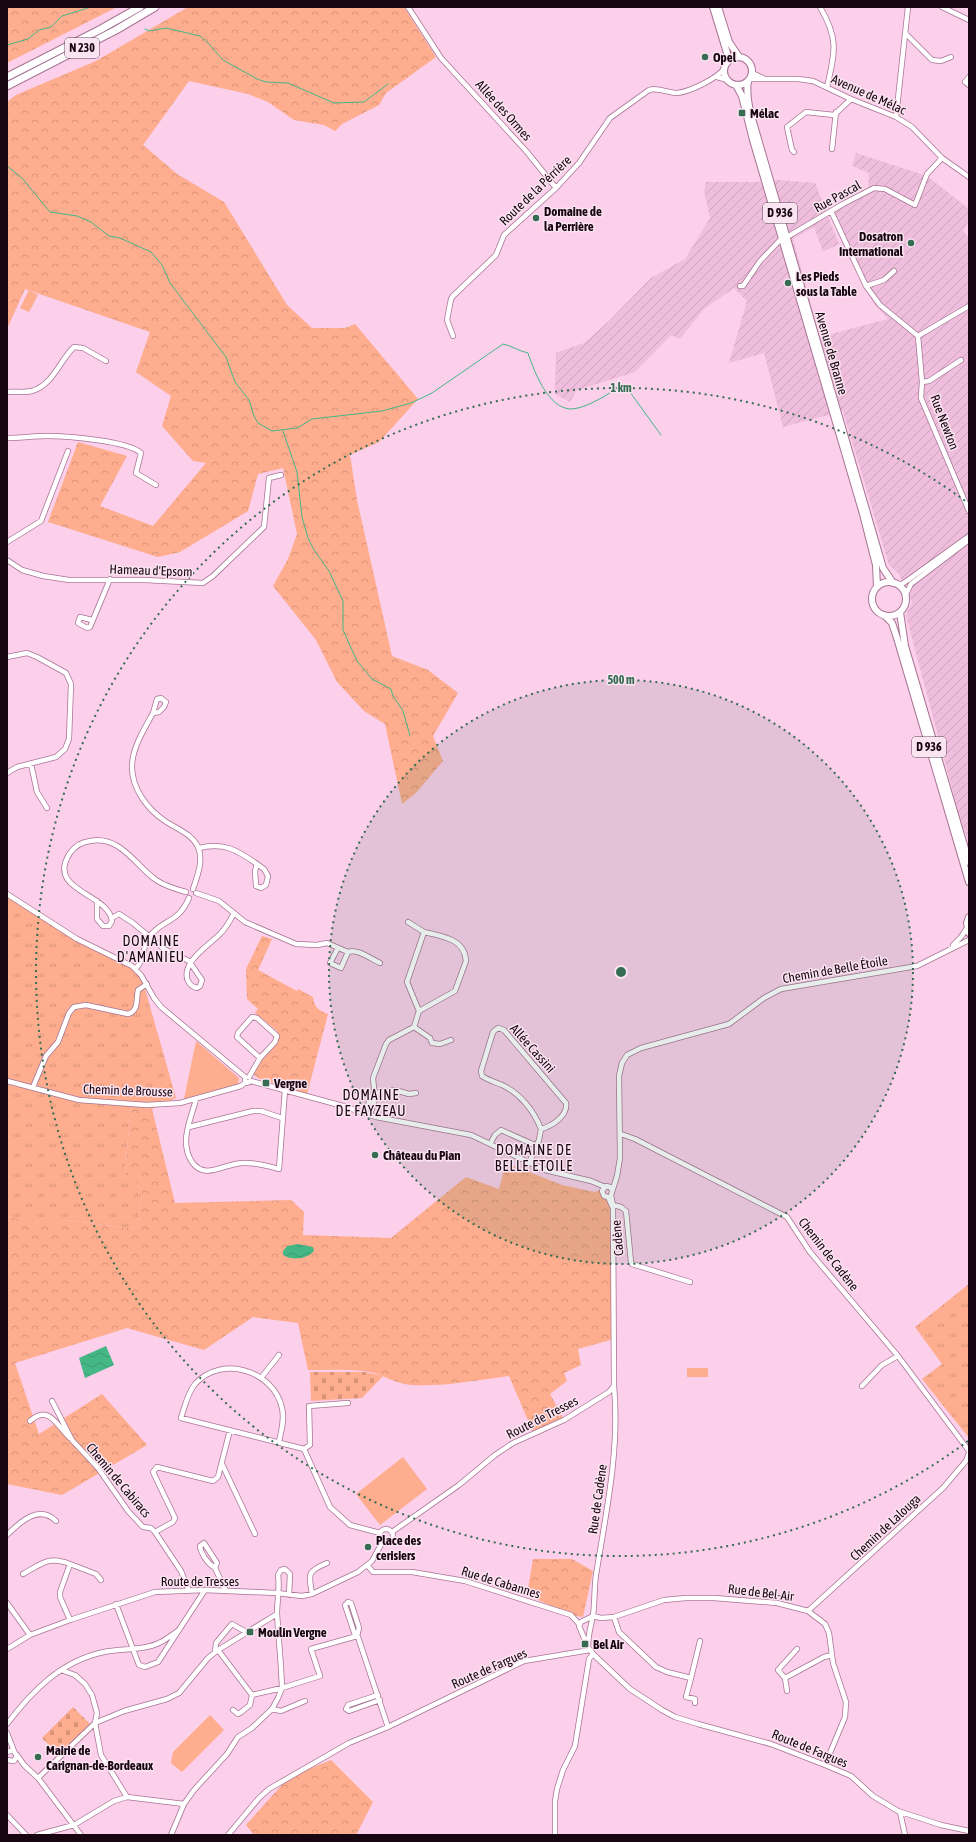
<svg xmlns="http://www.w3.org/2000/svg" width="976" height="1842" font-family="'Asap Condensed',sans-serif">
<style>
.industrial{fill:url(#industrial-furrows)}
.grass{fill:url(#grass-tufts)}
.forest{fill:url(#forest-crowns)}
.cemetery{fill:url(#cemetery-stones)}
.garden{fill:#fead8e}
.water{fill:url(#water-waves)}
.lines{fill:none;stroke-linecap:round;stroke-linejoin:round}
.stream{stroke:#45b786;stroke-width:1}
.minor-casing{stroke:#a77494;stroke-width:6}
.major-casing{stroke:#a77494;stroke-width:8}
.highway-casing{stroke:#a77494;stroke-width:9}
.minor{stroke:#fff;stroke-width:4.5}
.major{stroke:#fff;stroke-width:6}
.highway{stroke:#fff;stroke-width:7}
.ring{fill:none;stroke:#356c52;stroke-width:2;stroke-dasharray:2 4}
.poi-dot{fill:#356c52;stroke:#fbe4f1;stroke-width:1.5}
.labels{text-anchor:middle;stroke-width:3;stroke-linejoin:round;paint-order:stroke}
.shield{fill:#fbe4f1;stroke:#5b4954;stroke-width:1}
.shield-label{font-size:12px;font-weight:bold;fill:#170611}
.poi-label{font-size:13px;font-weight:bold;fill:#170611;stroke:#fbe4f1;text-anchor:start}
.street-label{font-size:13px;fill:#170611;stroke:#fbe4f1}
.neighbourhood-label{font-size:14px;letter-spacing:1px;fill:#170611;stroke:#fbe4f1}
.centre{fill:#356c52;stroke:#fbe4f1;stroke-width:2}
.ring-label{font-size:12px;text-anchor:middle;font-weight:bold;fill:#356c52;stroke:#fbe4f1;stroke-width:3;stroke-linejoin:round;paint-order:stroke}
</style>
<defs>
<pattern id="industrial-furrows" width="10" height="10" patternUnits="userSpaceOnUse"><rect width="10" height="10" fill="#efbedc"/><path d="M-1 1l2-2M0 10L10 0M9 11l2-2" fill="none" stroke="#cca2bc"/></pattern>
<pattern id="grass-tufts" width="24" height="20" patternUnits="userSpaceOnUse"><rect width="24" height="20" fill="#fead8e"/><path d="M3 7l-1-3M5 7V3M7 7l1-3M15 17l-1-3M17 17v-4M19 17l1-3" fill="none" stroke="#d99379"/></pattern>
<pattern id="forest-crowns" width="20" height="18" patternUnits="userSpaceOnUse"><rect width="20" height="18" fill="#fead8e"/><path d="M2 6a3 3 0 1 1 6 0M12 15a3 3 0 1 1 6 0" fill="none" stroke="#d99379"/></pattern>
<pattern id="cemetery-stones" width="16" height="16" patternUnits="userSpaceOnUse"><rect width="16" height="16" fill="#fead8e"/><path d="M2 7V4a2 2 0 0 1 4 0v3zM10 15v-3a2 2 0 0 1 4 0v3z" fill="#d99379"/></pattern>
<pattern id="water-waves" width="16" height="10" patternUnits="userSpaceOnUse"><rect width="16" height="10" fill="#45b786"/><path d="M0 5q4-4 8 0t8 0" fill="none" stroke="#3c9c73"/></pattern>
</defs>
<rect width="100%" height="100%" fill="#fccfea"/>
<path class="industrial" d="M856 153 927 176 969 209V220L963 231 969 238V843L960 818 906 616 912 602 898 573 889 565 843 411 783 427 764 353 729 363 747 301 734 288 704 309 680 339 671 335 635 372 577 390 570 402 555 394 556 353 584 343 609 321 651 278 685 259 710 218 704 191 706 182H758L778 180 815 183 839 244 823 252 814 227 793 239 820 337 888 319 874 304 863 285 842 242 831 211 868 191 869 173 852 166Z"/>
<path class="grass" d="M7 894 77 939 123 960 141 975 176 1098 152 1109 131 1106 125 1172 138 1184 142 1195 137 1229 65 1220 63 1226 7 1217Z
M969 1284V1438L922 1379 942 1364 915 1327Z"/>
<path class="forest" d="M7 7H117L7 63Z
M188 7H404L436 57 386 93 379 105 342 124 335 131 324 125 294 120 268 102 248 94 189 81 143 145 177 174 224 202 287 305 312 328H345L355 324 418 399 379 442 350 455 357 500 392 656 428 670 458 693 433 736 443 761 416 793 402 804 385 724 364 711 337 682 316 640 273 586 288 559 297 534 283 468 258 474 248 511 180 552 158 557 48 522 78 442 127 456 100 506 153 526 206 463 193 461 162 426 171 396 136 372 150 332 25 289 7 329V102L16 95 96 61Z
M262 936 272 939 258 970 297 991 298 989 313 997C314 1007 319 1011 328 1014L307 1094 258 1078 253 1074 259 1063 278 1041 279 1037 277 1031 255 1013 258 1009 247 999 246 969Z
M131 1106 152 1109 175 1203 291 1200 304 1212 303 1235 391 1238 466 1177 499 1189 506 1163 562 1185 595 1192 603 1188 602 1190 612 1203 614 1339 578 1349 581 1365 564 1373 567 1381 550 1394 564 1420 533 1432 509 1376C477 1380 443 1387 411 1385 392 1383 382 1373 364 1371 346 1369 327 1370 308 1370L298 1323 253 1317 204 1350 127 1328 15 1363 39 1434 102 1394 147 1445 62 1495 7 1484V1217L63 1225 65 1220 137 1229 142 1195 138 1184 125 1173Z
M533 1559H572L593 1571 583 1617 571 1615 527 1595Z
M331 1760 373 1802 356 1835H254L246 1825 289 1777Z"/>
<path class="cemetery" d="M310 1372H365L383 1376 362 1398 311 1401Z
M73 1707 90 1724 59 1755 42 1738Z"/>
<path class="garden" d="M29 290 38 295 29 312 20 308Z
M196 1041 239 1078 238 1084 184 1099Z
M687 1368H708V1377H687Z
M403 1457 427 1489 380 1525 356 1494Z
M210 1715 224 1730 182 1772 171 1763 173 1752Z"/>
<path class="water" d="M298 1244 313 1247 314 1251C307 1259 293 1261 283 1255V1251L287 1246Z
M106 1346 114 1365 85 1378 79 1358Z"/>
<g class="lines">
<path class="stream" d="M145 29 149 31 166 28 200 36 209 44 223 60 257 79 266 82 288 83 334 103 364 102 388 84
M7 45 28 39 39 30 51 27 62 16 91 7
M7 166 22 178 50 212 77 216 91 222 109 236 120 238 151 252 162 265 170 283 226 357 235 382 249 400 254 416 258 423 272 431 297 428 312 419 382 411 411 403 432 393 503 344C512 346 519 351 528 353 535 374 551 416 578 408 591 405 608 394 620 387L627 388 661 435
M283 431 297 472 302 517 308 538 314 550 329 571 343 601V630L357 661 372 679 391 689 393 696 403 711 410 736"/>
<g class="minor-casing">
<path id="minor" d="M408 7 441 58 527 152 556 188
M820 7C839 39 835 52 827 87
M942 7 969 20
M905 33 932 60 941 61 951 57
M752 73 763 78
M717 77 728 80
M969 77 965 82 969 85
M750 79H798L813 81 851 99 896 117 912 127 942 158 969 177
M896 117 908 7
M832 149 836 112
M794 152 792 150 787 127 806 112 834 115 851 99
M831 211 866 286 880 305 918 336 969 306
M787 237 843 204 874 188 885 189 915 205 927 174 942 158
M740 286H743L760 261 782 238
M866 286 884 280 894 271
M453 336 447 320 451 299 453 296 496 255 504 235 556 188 579 163 610 118 649 90C658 87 668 93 677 93 689 92 719 78 725 67
M918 336 922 382 921 398 969 511
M922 382 929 381 961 360
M7 392C15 391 24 393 32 391 53 385 60 360 74 347L83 348 106 361
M7 438C20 438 34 436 47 436 67 436 128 441 141 453L136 473 156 485
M7 542 41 521 68 451
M7 560 22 570 43 576 69 580H145L203 583 213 576 264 527 269 478 281 475
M896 584H902L908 580 969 536
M905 596 911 584 969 540
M92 620 80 617 78 623 87 628 90 627 110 579
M7 657 27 653 37 657 66 673 71 684 69 739 65 749 56 757 17 767 7 773
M153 713 157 699 161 698 166 702 164 707 159 712 153 713C137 742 121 766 142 798 148 807 156 815 165 821 177 829 192 834 198 847 204 860 197 877 193 889
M31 764 37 792 47 808
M199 848C224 842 237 850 257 864L255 871 256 886 261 888 266 885 268 876 264 869 257 864
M196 893 219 901 245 922 296 944 317 945 327 943 348 952C357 948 371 959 380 963
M7 894 77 939 132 966 141 975 154 998 161 1007 245 1077
M97 901V919L103 926H109L112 921C109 893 45 891 70 853 75 846 82 842 90 841 120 835 135 865 156 880 165 886 175 889 186 892
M112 918 119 914 133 923 164 949 191 962
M408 922 424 932
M953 945 961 937 967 928
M338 948 330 963 341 968 348 952
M191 964 202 980 200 986 197 988C192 987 190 985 188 981 180 963 209 945 220 934 226 928 230 921 234 913
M136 968C145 960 142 947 149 937 162 919 178 924 189 898
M414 1027 430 1038 432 1043 440 1044 451 1040
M245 1077V1080L247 1083 251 1081 343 1106 376 1117 471 1135 545 1170 591 1181 605 1187
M249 1077 260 1058 275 1042 277 1036 257 1018 252 1017 238 1033 237 1037 260 1058
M7 1081 79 1100 146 1105 180 1103 241 1086 246 1082
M33 1087 46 1056 58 1042 69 1013 74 1007 86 1005 128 1014C139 1011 136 999 138 990L147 984
M375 1093 395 1090 409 1094 416 1093
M196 1099C193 1112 186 1127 186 1141 186 1147 188 1156 192 1162 205 1181 225 1163 243 1163 255 1162 267 1166 279 1169L285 1090
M365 1113 371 1097 375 1093
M370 1114 375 1099 373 1078 386 1044 389 1040 414 1027 419 1011 455 991 466 961C465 939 442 936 424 932L407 982 419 1011
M189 1127 253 1111H261L282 1118
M621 1134 635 1139 787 1217 810 1252 898 1356 969 1451
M490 1144 495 1135 501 1130 537 1146
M529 1163 539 1140 541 1129C552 1126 568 1116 566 1103L504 1030 498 1028 493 1032 481 1071 482 1076C488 1080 495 1082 502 1085 520 1093 534 1111 541 1129
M613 1205 611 1195 617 1176 620 1158 619 1076 622 1063 627 1055 641 1048 729 1024 764 998 781 989 917 966 969 940
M613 1205 621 1207 626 1211 631 1262 632 1264 690 1282
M261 1378 279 1355
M862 1386 882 1365 898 1356
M52 1401 72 1440 98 1468 128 1511 143 1527 151 1528 155 1532 181 1571 189 1591
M348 1403 309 1406 310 1445 304 1449 330 1507 350 1525 380 1533
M30 1421C49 1404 57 1426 70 1438
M279 1442C281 1431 285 1420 282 1408 274 1371 222 1354 195 1384 187 1394 185 1406 181 1418L304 1449
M222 1464 255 1534
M379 1536a7 7 0 1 1 14 0a7 7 0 1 1-14 0Z
M155 1532 173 1522 175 1518 153 1472 157 1467 213 1481 218 1477 230 1430
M392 1532 459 1485 495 1455 513 1443 564 1420 609 1392 614 1386
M7 1535C20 1522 39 1504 56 1521
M70 1564 96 1574 101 1580
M367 1565 373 1572H412L465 1581 571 1615 579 1624
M215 1568C208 1564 201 1554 200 1546L204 1543 217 1563 215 1568 226 1591
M23 1574C43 1563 48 1556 70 1564L60 1592V1597L70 1620
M312 1594C309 1574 306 1572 327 1563
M7 1603 30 1635
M116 1604 139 1665 145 1667 158 1662 205 1590
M808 1611 943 1488 966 1461 969 1453
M593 1616 581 1622 579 1626 588 1647 593 1654 630 1689 662 1710 675 1717 698 1724 771 1744 825 1765 851 1776 873 1796 898 1811 941 1825 969 1831
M593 1616 601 1618 614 1617 664 1600 686 1598H714L777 1603 808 1611 825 1624 829 1633 833 1663 846 1702 845 1717 825 1765
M614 1617 619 1632 656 1667 667 1672 691 1678 700 1641
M355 1635 345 1605 348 1602 351 1603 359 1628 357 1636 358 1637 388 1727
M588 1647C588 1634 591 1627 593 1615 595 1602 594 1588 596 1575 606 1513 620 1449 614 1386L613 1208 608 1197 604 1196 602 1191 606 1186 610 1187 612 1190
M7 1649 30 1635 70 1620 155 1592 205 1590 277 1593 302 1596 312 1594 358 1572 372 1561 383 1541
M797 1649 778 1670 785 1678 824 1657 832 1655
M218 1650 252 1695 282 1688 320 1676 311 1649 357 1636
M215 1652 216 1643 232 1624 246 1632
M61 1670 75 1675 85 1684 92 1695 97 1713 95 1723 101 1755 127 1797
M691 1678 686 1697 695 1699V1703
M785 1678 787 1691
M378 1695 348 1705 346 1709 349 1711 380 1700
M272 1709 281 1711 305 1701
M233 1710 238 1714 240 1713 250 1705 252 1695
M7 1724C32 1691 61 1661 104 1652 122 1648 144 1651 161 1642 167 1639 173 1634 179 1630
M7 1733 14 1751
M7 1752 13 1750 17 1756 14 1761 7 1760
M17 1755 24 1765 38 1778 81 1835
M38 1778 95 1723 124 1711 167 1699 179 1693 208 1658 218 1650 277 1614C277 1603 280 1584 278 1575L281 1570 285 1569 290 1574 289 1595
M900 1812 905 1835
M7 1815 26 1835
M37 1835 74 1825 114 1801 127 1797 184 1804
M171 1835 184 1804 194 1790 227 1754 238 1737 252 1728 272 1709 278 1698 282 1688 281 1668 277 1614
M228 1835 259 1798 269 1789 349 1743 388 1727 524 1661 590 1650
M555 1835V1801L557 1789 563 1770 575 1746 589 1659 593 1654"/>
</g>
<g class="major-casing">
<path id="major" d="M713 7 727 53V63
M718 7 729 42 739 57
M724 71a14 14 0 1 1 28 0a14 14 0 1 1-28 0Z
M748 81C745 101 753 121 758 139L883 568 893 583
M736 85 742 96 753 140 863 514 876 565 877 587
M872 599a17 17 0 1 1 34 0a17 17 0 1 1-34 0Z
M900 612 905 646 969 862
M884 615 892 623 897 638 969 882
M969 917 967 923 969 933"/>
</g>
<g class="highway-casing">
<path id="highway" d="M7 77 101 29 140 7
M7 86 116 30 155 7"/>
</g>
<use href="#minor" class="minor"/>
<use href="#major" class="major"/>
<use href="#highway" class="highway"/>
</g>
<circle cx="621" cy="972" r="292" fill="#356c52" fill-opacity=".12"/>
<g class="ring">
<circle cx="621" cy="972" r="292"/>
<path d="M968 1441A584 584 0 1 1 968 503"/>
</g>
<g class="poi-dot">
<circle cx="705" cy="57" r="4"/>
<rect x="738" y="109" width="8" height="8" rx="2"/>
<circle cx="536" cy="218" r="4"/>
<circle cx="911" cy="243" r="4"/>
<circle cx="788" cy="283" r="4"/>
<rect x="262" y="1079" width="8" height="8" rx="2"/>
<circle cx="375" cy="1155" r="4"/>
<circle cx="368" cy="1547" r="4"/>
<rect x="246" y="1628" width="8" height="8" rx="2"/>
<rect x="581" y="1640" width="8" height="8" rx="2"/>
<circle cx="38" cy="1757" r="4"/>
</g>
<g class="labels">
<g class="shield">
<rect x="65" y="38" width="34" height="20" rx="3"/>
<rect x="763" y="203" width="34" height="20" rx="3"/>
<rect x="912" y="737" width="34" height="20" rx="3"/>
</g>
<g class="shield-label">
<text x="82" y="52">N 230</text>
<text x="780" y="217">D 936</text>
<text x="929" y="751">D 936</text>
</g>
<g class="poi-label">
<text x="713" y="62">Opel</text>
<text x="750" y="118">Mélac</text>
<text x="544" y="216">Domaine de<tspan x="544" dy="15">la Perrière</tspan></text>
<text x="903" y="241" text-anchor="end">Dosatron<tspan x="903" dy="15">International</tspan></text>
<text x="796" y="281">Les Pieds<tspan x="796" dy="15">sous la Table</tspan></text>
<text x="274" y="1088">Vergne</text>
<text x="383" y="1160">Château du Pian</text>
<text x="376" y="1545">Place des<tspan x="376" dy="15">cerisiers</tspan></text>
<text x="258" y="1637">Moulin Vergne</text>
<text x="593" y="1649">Bel Air</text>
<text x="46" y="1755">Mairie de<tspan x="46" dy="15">Carignan-de-Bordeaux</tspan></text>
</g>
<g class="street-label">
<text transform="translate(869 94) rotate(24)" y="5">Avenue de Mélac</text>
<text transform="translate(504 110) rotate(48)" y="5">Allée des Ormes</text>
<text transform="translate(535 190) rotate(-44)" y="5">Route de la Pérrière</text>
<text transform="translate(837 196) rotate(-29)" y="5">Rue Pascal</text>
<text transform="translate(832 353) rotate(74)" y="5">Avenue de Branne</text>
<text transform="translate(945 422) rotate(69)" y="5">Rue Newton</text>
<text transform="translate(151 570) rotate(2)" y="5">Hameau d'Epsom</text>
<text transform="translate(835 969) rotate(-10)" y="5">Chemin de Belle Étoile</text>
<text transform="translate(533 1048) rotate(48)" y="5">Allée Cassini</text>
<text transform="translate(128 1090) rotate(2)" y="5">Chemin de Brousse</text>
<text transform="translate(617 1238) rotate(-95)" y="5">Cadène</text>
<text transform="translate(829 1254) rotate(52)" y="5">Chemin de Cadène</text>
<text transform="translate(542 1417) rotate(-27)" y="5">Route de Tresses</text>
<text transform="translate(119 1480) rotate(50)" y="5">Chemin de Cabiracs</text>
<text transform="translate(597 1499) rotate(-82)" y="5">Rue de Cadène</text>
<text transform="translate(885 1527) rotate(-43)" y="5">Chemin de Lalouga</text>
<text x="200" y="1586">Route de Tresses</text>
<text transform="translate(501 1582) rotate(17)" y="5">Rue de Cabannes</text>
<text transform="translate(761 1592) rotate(7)" y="5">Rue de Bel-Air</text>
<text transform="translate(489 1668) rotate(-24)" y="5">Route de Fargues</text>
<text transform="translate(810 1748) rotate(22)" y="5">Route de Fargues</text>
</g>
<g class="neighbourhood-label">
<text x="151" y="946">DOMAINE<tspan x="151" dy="16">D'AMANIEU</tspan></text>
<text x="371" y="1100">DOMAINE<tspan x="371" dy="16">DE FAYZEAU</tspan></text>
<text x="534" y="1155">DOMAINE DE<tspan x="534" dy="16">BELLE ETOILE</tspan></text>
</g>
</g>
<circle cx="621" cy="972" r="6" class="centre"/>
<g class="ring-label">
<text x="621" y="392">1 km</text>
<text x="621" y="684">500 m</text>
</g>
<rect width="976" height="1842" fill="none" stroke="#170611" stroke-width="16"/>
</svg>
